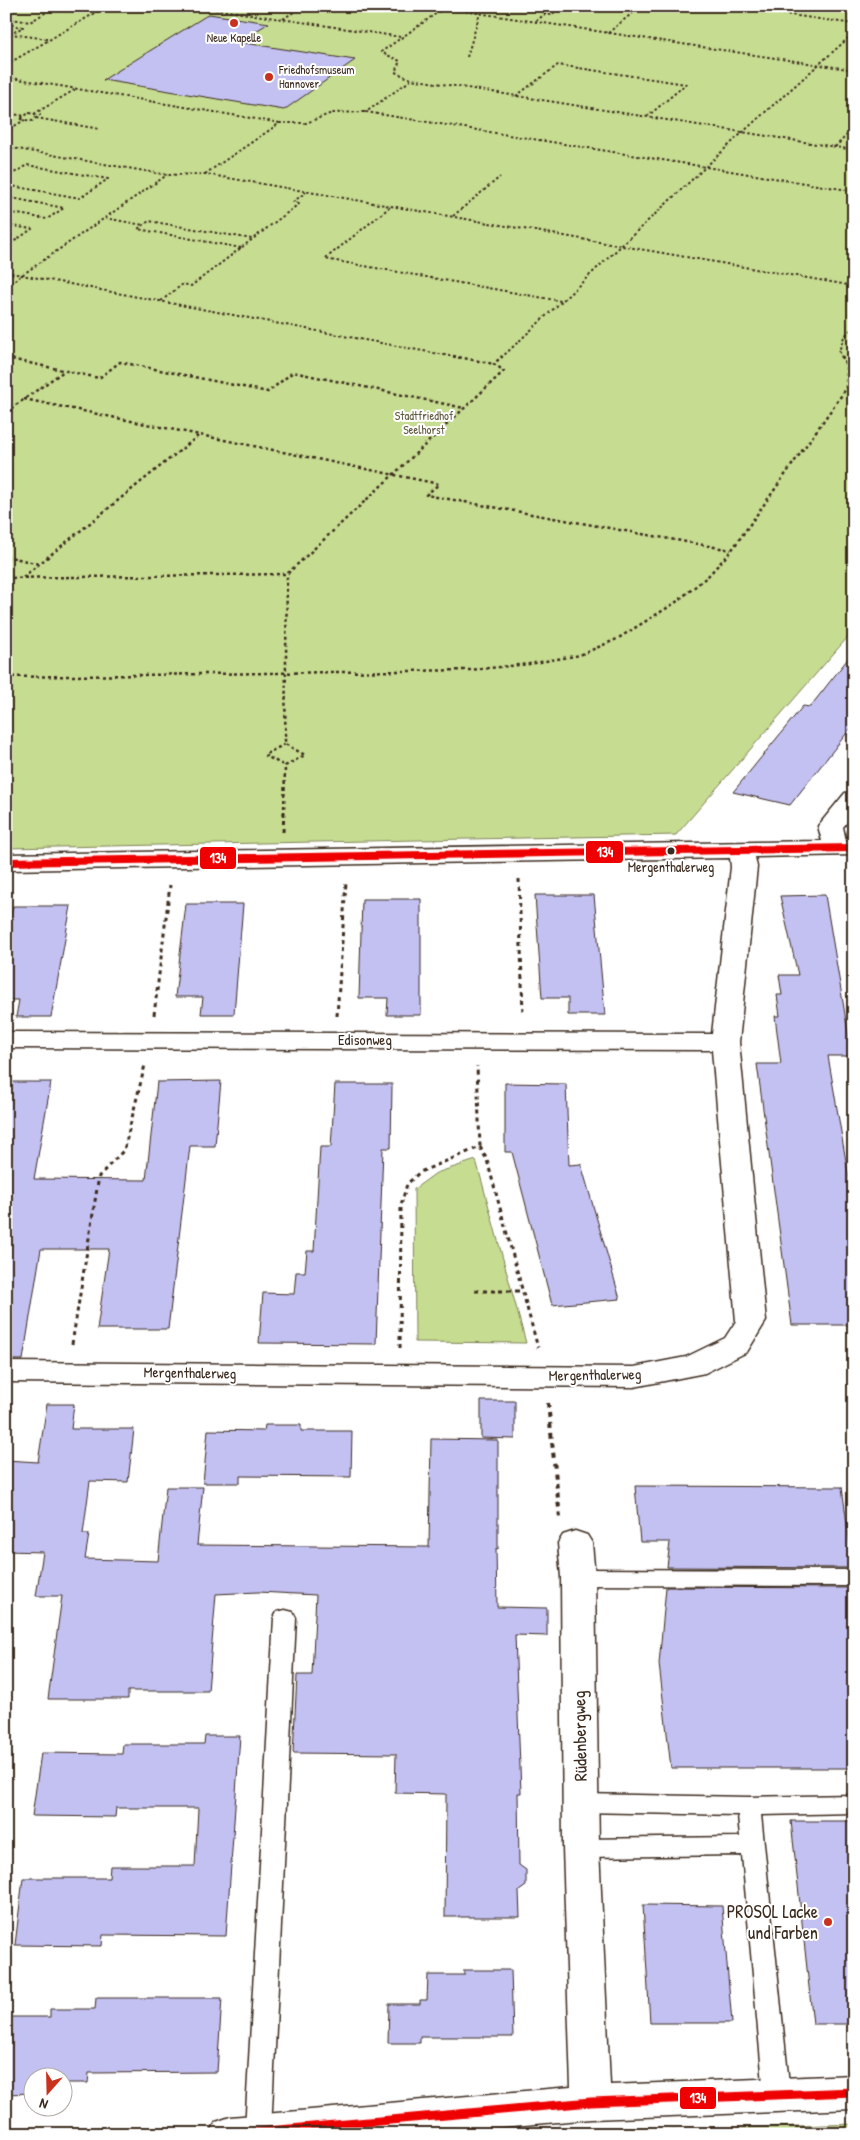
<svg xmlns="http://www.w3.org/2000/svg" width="860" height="2140" font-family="'Patrick Hand',sans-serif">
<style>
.green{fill:#c6dc91;stroke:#808358}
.building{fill:#c3c0f2;stroke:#3b2a1e}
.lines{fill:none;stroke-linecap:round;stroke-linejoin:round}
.lane-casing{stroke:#3b2a1e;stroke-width:3}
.street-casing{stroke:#3b2a1e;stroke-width:3}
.path-far3{stroke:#3b2a1e;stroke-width:2;stroke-dasharray:2.5 2.5;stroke-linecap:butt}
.path-far2{stroke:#3b2a1e;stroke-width:2.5;stroke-dasharray:3 3;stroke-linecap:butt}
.path-far1{stroke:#3b2a1e;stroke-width:3;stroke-dasharray:4 4;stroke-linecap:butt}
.path{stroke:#3b2a1e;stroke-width:4;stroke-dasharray:5 5;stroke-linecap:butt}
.lane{fill:#fff;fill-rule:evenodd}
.street{fill:#fff;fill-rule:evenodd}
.bus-1-far1-casing{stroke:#fff;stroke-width:11}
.bus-1-casing{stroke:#fff;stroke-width:13}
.bus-1-far1{stroke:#e00;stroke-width:8}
.bus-1{stroke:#e00;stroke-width:9}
.poi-dot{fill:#c8321e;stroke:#fff;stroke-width:2}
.bus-dot{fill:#3b2a1e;stroke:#fff;stroke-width:2}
.labels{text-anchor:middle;stroke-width:4;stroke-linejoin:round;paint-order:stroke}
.far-poi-label{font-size:12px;fill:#3b2a1e;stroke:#fff}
.far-park-label{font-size:12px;fill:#5e563b;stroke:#fff}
.bus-label{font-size:14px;fill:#3b2a1e;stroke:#fff}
.street-label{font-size:15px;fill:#3b2a1e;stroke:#fff}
.near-street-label{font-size:18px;fill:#3b2a1e;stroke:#fff}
.near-poi-label{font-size:18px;fill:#3b2a1e;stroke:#fff;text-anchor:end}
.line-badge{stroke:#fff;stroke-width:2}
.badge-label{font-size:14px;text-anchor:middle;font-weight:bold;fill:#fff}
</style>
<rect width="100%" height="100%" fill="#fff"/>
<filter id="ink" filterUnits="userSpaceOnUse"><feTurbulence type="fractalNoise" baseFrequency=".02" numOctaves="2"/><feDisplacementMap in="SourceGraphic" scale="10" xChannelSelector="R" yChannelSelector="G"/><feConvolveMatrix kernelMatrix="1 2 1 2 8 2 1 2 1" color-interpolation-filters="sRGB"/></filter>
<g filter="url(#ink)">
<path class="green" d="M6 6H854V630L676 835 6 848Z
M476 1160 526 1343 415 1342 414 1189 436 1173Z
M854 2124V2134H596L608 2133Z"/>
<path class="building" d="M209 14 269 23 238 42 355 60 284 110 103 80Z
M854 651V724L790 805 733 792 803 706 810 707Z
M535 895H594L605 1015H568V998H542Z
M825 895 852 1056H828L854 1208V1325H792L757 1064H781L775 1016H780L777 995H782L779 975H798L780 896Z
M362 899H421V1015H387L388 998H359Z
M186 904H243L234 1014H201L203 997H175Z
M13 906H71L51 1017H16L19 1000H6V936Z
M221 1081 215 1146H190L168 1329H97L109 1249H41L23 1360H6V1082H51L34 1179 146 1180 157 1082Z
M505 1083 566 1084 569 1165 581 1164 620 1299 552 1305 512 1152H505Z
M335 1084H392L391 1148H383L376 1344 259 1343 263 1293 294 1294 296 1272H305L307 1251H314L320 1147H331Z
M481 1401H515V1439L481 1438Z
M47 1404H74L71 1429H134L128 1482 90 1481 83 1534H89L85 1559 158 1561 166 1487H203L197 1545 429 1547 431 1439 498 1440V1549L496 1548 497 1607 547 1608V1636L515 1635 521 1793H518L519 1865 526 1870V1886L519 1891 520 1917H445L446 1794 395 1793 396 1754 293 1753 297 1675H312L316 1595 258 1592 216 1594 208 1691H128V1699H48L62 1596H36L43 1552 6 1551V1460L38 1462Z
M265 1425H301V1431H352L351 1477 240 1476V1483H203L208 1430 264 1431Z
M635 1486 842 1487 853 1568 667 1567 670 1542H640Z
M666 1587 854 1588V1768H671L659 1664Z
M205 1736H240L226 1936 103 1935 102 1946 15 1945 23 1878H109L110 1866H195L198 1808H116L115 1817 32 1816 41 1753 122 1754 123 1744H204Z
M791 1821H854V2024H813Z
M643 1905 722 1906 732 2023H650Z
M464 1970H511L513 2037H420V2043H388L389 2004H420V2000H427L428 1975H464Z
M96 1998H222L217 2072 89 2073 88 2083H62V2078H32V2093L6 2094V2017H50V2009H95Z"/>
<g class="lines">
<g class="lane-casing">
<path id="lane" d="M578 1569 854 1570V1586L578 1585 570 1582 567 1577 570 1572Z
M285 1610 293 1612 296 1618 271 2130 269 2134H247L245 2130 274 1618 277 1612Z
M580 1794 749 1797 854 1795V1813L761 1815 790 2094 786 2101 777 2105 768 2101 764 2094 742 1855 581 1857 573 1854 569 1848 573 1842 581 1839 740 1837 738 1815 580 1812 572 1809 569 1803 572 1797Z"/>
</g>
<g class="street-casing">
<path id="street" d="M854 791V814L843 827 846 841H854V855L755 857 757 867 739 1042 766 1321 747 1352 705 1373 634 1387 6 1382V1362L634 1367 686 1357 725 1338 736 1321 712 1050 6 1048V1032L712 1034 731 867 730 858 6 870V854L822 841 818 826 845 793Z
M575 1531 587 1535 592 1543 595 1577 599 1848 610 2085 854 2075V2109L591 2119 423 2134H210L216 2122 230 2117 571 2087 563 1848 561 1577 558 1543 563 1535Z"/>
</g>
<path class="path-far3" d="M195 6 401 37
M431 6 854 70
M728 6 854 24
M6 8 9 6
M444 8 381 52 400 61 395 72 411 79 854 150
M6 18 30 22 53 8 41 6
M283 19 303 6
M536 21 545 14 551 15 562 6
M6 24 23 27 11 34 47 39
M608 33 641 6
M467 57 480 13
M6 65 107 6
M6 77 280 123
M411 80 366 112 854 191
M516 96 558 65 686 84 648 116
M6 113 25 116
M29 113 40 115 32 121 20 119Z
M34 114 76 89
M36 118 100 129
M6 131 25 120
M6 147 168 175 205 174 854 286
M835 147 854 128
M205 174 280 123H306L332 113 366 112
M6 178 27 165 108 179 80 198 6 185
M6 197 64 208 47 219 6 212
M390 207 325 259 561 301
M453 216 500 177
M105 218 143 225
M6 225 32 229 6 247
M241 248 138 229 149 221 252 239
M6 272 460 358
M6 286 167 175
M161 301 183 284 191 286 300 203 293 202 306 192
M501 358 743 132 854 33
M842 358 839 351 844 337 854 326"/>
<path class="path-far2" d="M453 356 494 364
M6 358 99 378 120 362 268 392 293 372 464 408
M24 399 439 484 426 495 731 550
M6 412 64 371
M6 556 39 564
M23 577 198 436
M6 578 287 574 504 371 494 364 502 356
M6 677 470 670 529 664 580 655 617 639 675 603 708 576 731 551 846 389 847 368 842 356
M285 744 264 755 285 766
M284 814 285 766 305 755 285 744 287 574"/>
<path class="path-far1" d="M283 832 284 812
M519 879 523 1015
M154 1015 170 885
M337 1016 346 882
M480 1147 487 1160 538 1348
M475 1291H523
M72 1344 99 1176 124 1150 145 1065
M400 1348 401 1205 407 1184 420 1172 480 1147 477 1066"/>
<path class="path" d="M548 1403 560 1518"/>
<use href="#lane" class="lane"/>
<use href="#street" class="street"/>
<g class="bus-1-far1-casing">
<path id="bus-1-far1" d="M6 862 854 848"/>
</g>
<g class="bus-1-casing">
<path id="bus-1" d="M233 2134 591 2102 854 2092"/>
</g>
<use href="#bus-1-far1" class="bus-1-far1"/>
<use href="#bus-1" class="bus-1"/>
</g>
</g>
<g class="poi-dot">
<circle cx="234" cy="23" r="5"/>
<circle cx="269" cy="77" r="5"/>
<circle cx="828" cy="1922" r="5"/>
</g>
<circle class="bus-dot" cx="671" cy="851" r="4.5"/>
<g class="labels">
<g class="far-poi-label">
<text x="234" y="42">Neue Kapelle</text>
<text x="279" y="74" text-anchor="start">Friedhofsmuseum<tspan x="279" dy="14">Hannover</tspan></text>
</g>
<g class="far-park-label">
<text x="424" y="420">Stadtfriedhof<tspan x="424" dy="14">Seelhorst</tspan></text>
</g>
<g class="bus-label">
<text x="671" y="872">Mergenthalerweg</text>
</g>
<g class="street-label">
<text x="365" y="1045">Edisonweg</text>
<text transform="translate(190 1373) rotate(1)" y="5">Mergenthalerweg</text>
<text transform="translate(595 1375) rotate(-1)" y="5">Mergenthalerweg</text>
</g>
<g class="near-street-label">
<text transform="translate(580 1736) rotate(-91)" y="6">Rüdenbergweg</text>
</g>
<g class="near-poi-label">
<text x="818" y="1918">PROSOL Lacke<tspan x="818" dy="21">und Farben</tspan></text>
</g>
</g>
<g class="line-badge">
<rect x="585" y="840" width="39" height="24" rx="5" fill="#e00"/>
<rect x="199" y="846" width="38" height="24" rx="5" fill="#e00"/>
<rect x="679" y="2086" width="38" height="24" rx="5" fill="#e00"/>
</g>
<g class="badge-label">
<text x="605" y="857">134</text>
<text x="218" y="863">134</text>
<text x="698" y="2103">134</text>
</g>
<rect width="860" height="2140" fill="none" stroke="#fff" stroke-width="25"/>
<rect x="12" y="12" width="835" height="2115" fill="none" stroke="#3b2a1e" stroke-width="2" filter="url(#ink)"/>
<g transform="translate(48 2092) rotate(200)"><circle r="24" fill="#ffffff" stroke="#b1aaa5"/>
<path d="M0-4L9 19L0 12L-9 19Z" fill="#c8321e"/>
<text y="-8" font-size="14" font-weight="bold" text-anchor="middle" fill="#3b2a1e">N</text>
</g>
</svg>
